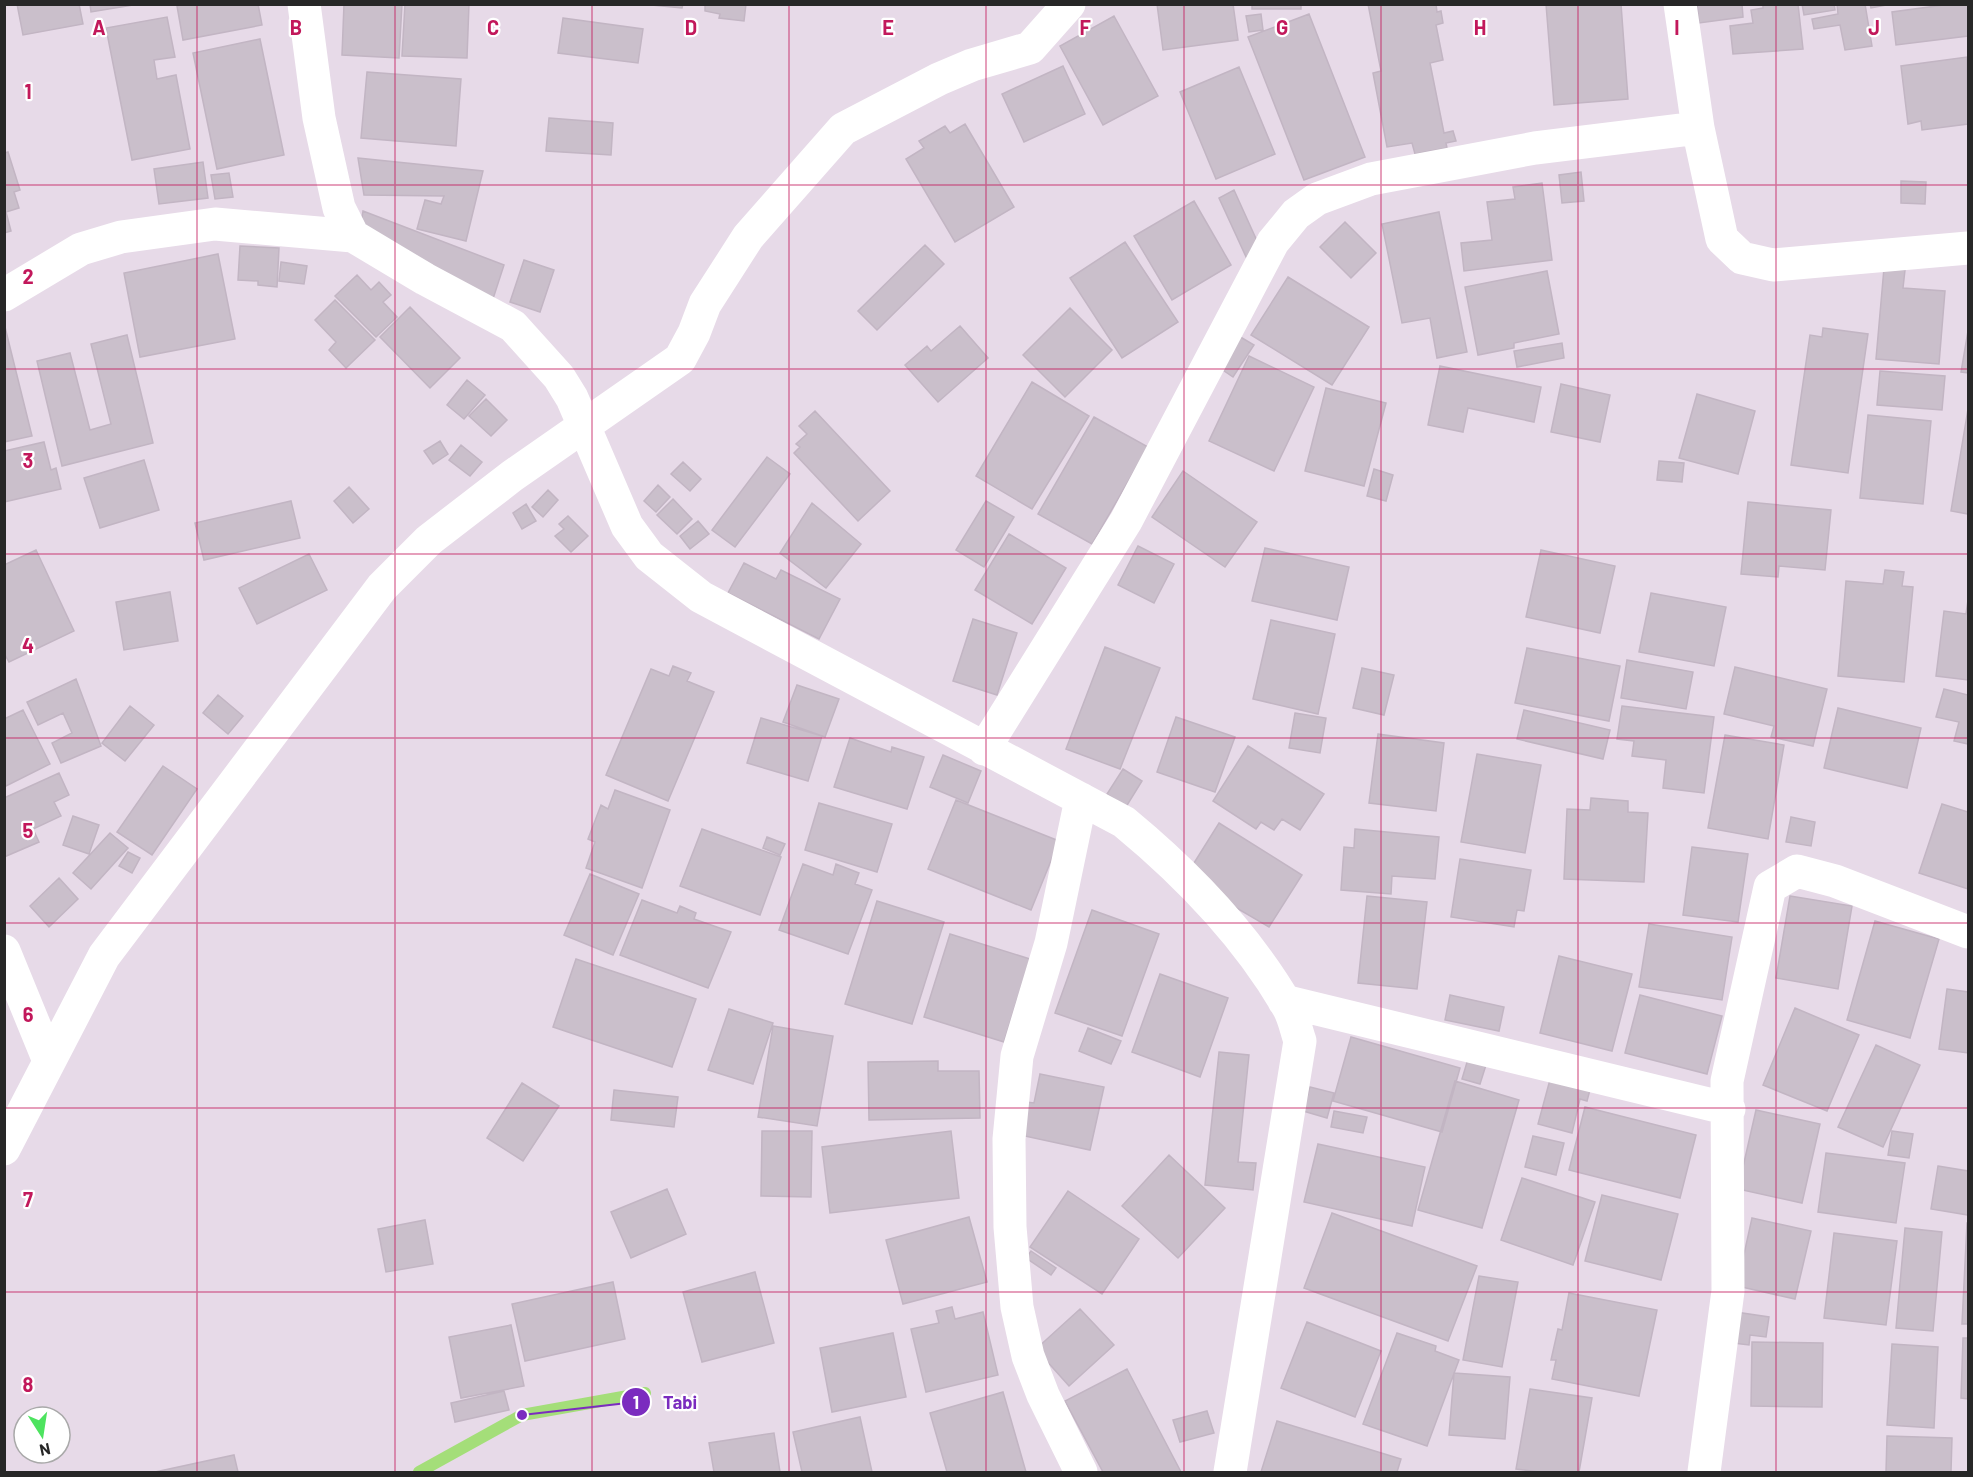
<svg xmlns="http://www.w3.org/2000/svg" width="1973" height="1477" font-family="Barlow,sans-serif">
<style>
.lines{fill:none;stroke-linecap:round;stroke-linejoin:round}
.stream{stroke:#a4de79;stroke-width:12}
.building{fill:#cabfcb;stroke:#c2b5c3;stroke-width:1.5}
.minor{stroke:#fff;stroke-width:33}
.grid{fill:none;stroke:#c2185b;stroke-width:1.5;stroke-opacity:0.55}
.grid-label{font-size:20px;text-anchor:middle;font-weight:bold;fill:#c2185b;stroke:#fff;stroke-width:4.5;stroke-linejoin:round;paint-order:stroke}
.leader{fill:none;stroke:#7b2cbf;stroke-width:2}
.callout-dot{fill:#7b2cbf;stroke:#fff;stroke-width:2}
.mark-label{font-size:18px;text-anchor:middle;font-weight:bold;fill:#fff}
.callout-label{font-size:18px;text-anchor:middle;font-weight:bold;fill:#7b2cbf;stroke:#fff;stroke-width:4.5;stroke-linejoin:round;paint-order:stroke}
</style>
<rect width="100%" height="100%" fill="#e7dae8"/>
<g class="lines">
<path class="stream" d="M419 1472 522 1415 645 1393"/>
</g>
<path class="building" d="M17 4H79L83 24 23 35Z
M90 4H139L91 12Z
M184 4H258L262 25 183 40 177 6Z
M344 4H402L399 58 342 55Z
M405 4H469L467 58 402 56Z
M641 4H683L682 8Z
M705 4H746L744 21 719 18 720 14 705 11Z
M1157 4H1233L1238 40 1163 50Z
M1252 4H1301V9H1252Z
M1368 4H1436L1437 12 1441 11 1443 23 1436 25 1443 60 1430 63 1444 133 1453 131 1456 141 1446 143 1447 148 1415 154 1412 143 1387 147 1373 73 1381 71Z
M1546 4H1621L1628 99 1554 105Z
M1697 4H1742L1743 17 1699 23Z
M1763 4H1798L1803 49 1733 54 1730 26 1753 23 1751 10 1763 8Z
M1802 4H1834L1835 10 1804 15Z
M1837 4H1865L1872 46 1845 50 1840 25 1814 29 1812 19 1838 14Z
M1870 4H1887V5L1871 8Z
M1951 4H1968V36L1896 45 1892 12Z
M1261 14 1263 30 1249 32 1246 16Z
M1309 14 1365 157 1304 180 1248 37Z
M1114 16 1158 96 1103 125 1060 46Z
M167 17 175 57 154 60 157 79 176 75 190 149 132 160 106 28Z
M563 18 643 29 638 63 558 53Z
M260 39 284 155 217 169 193 53Z
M1967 57 1968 124 1922 130 1921 121 1908 124 1901 66Z
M1063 66 1085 114 1024 142 1002 94Z
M1239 67 1275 154 1216 179 1180 92Z
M367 72 461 79 456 146 361 138Z
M549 118 613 123 611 155 546 151Z
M965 124 1014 207 955 242 906 159 924 148 919 141 945 126 950 133Z
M8 152 20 190 14 192 19 208 6 212 11 231 4 233V153Z
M358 158 483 171 466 241 417 229 425 200 441 204 444 196 364 195Z
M203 162 208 198 159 204 154 169Z
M1581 172 1584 201 1562 203 1559 175Z
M229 173 233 197 215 199 211 175Z
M1901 181 1926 182 1925 204 1901 203Z
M1542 183 1552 260 1464 271 1461 243 1492 240 1487 202 1515 199 1513 187Z
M1234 190 1262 252 1247 259 1219 198Z
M1194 201 1231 265 1172 300 1134 236Z
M363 211 504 265 492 302 360 230Z
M1439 212 1467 352 1437 358 1430 318 1402 323 1382 224Z
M1345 222 1376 253 1351 278 1320 247Z
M1125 242 1178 322 1122 358 1070 278Z
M925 245 944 264 877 330 858 311Z
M240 246 279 248 277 287 258 285V281L238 280Z
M218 254 235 339 140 357 124 273Z
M524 260 554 270 540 312 510 302Z
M281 262 307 266 304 284 279 281Z
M1884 268 1905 270 1903 288 1945 291 1939 364 1876 359Z
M1547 271 1559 334 1514 343V348L1478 355 1465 287Z
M357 275 371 290 379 282 391 295 383 302 397 317 376 337 335 296Z
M1288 277 1369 327 1332 385 1251 335Z
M335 300 375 340 346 368 329 350 336 342 315 320Z
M410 307 460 358 430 388 380 337Z
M1070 308 1112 350 1065 397 1023 355Z
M4 323 32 436 4 442Z
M960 326 988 358 938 402 905 365 927 346 931 351Z
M1823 328 1868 334 1848 473 1791 465 1810 335 1822 337Z
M1968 331V373L1961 372Z
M127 335 153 443 62 466 37 361 70 353 90 430 111 424 91 344Z
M1237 335 1254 345 1233 377 1217 366Z
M1562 343 1564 358 1517 367 1514 351Z
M1249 356 1314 387 1274 471 1209 441Z
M1440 366 1541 387 1534 422 1468 408 1463 432 1428 425Z
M1880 371 1945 376 1942 410 1877 405Z
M467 380 485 395 464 419 447 405Z
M1032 382 1089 416 1032 509 976 476Z
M1561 384 1610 395 1600 442 1551 432Z
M1326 388 1386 403 1364 486 1305 471Z
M1697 394 1755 411 1738 474 1679 458Z
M486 399 507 420 491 436 469 416Z
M1968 409V514L1951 511Z
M815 411 890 491 858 521 794 453 800 447 796 444 807 434 799 426Z
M1868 415 1931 421 1923 504 1860 498Z
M1094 417 1148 447 1092 544 1038 514Z
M440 441 448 454 433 464 424 451Z
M44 442 51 470 56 468 61 489 4 502V451Z
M461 445 482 462 470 476 449 460Z
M767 457 790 474 735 547 712 530Z
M144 460 159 510 100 528 84 478Z
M1659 461 1684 463 1682 482 1657 480Z
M683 462 701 479 690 491 671 474Z
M1374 469 1393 475 1386 501 1367 496Z
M1183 471 1257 522 1225 567 1152 517Z
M658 485 670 497 656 512 644 501Z
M349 487 369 509 353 523 334 501Z
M548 490 558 500 543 517 532 507Z
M673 499 692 519 677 534 657 515Z
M291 501 300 538 204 560 195 523Z
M986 501 1014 517 984 567 956 550Z
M1748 502 1831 510 1825 570 1779 566 1778 577 1741 574Z
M812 503 861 544 826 588 780 553Z
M526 504 536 521 522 529 513 513Z
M568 516 588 536 571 552 555 536 564 529 559 524Z
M698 521 709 534 690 549 680 536Z
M1009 534 1066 568 1032 624 975 590Z
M1138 546 1174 564 1154 603 1118 585Z
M1265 548 1349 567 1337 620 1252 601Z
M36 550 74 631 9 662 4 653V565Z
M1541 550 1615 566 1600 633 1526 617Z
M309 554 327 590 257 624 239 588Z
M744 563 776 579 781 570 840 599 819 639 728 593Z
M1885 570 1904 572 1902 586 1913 587 1904 682 1838 676 1846 581 1883 584Z
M170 592 178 641 124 650 116 602Z
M1651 593 1726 607 1714 666 1639 652Z
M1968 600V680L1936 676 1944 611 1966 614Z
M973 619 1017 633 997 695 953 681Z
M1271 620 1335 634 1318 714 1253 699Z
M1105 647 1160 668 1120 769 1066 749Z
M1527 648 1620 666 1609 721 1515 703Z
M1627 660 1693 672 1686 709 1621 698Z
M673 666 691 673 687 681 714 692 668 801 606 775 651 669 669 676Z
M1735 667 1827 689 1813 746 1771 737 1774 726 1724 714Z
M1362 668 1394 675 1384 715 1353 708Z
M76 679 101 746 61 763 52 743 72 733 63 713 38 725 27 702Z
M797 685 839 699 825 737 783 722Z
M1944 689 1968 695V744L1954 741 1959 722 1936 717Z
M218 695 243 716 228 734 203 713Z
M130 706 154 725 125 761 102 743Z
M1622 706 1714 717 1704 793 1663 788 1666 760 1632 756 1634 741 1617 739Z
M1838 708 1921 728 1907 788 1824 768Z
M23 710 50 764 4 787V719Z
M1524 710 1610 730 1603 759 1517 739Z
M1295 713 1326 718 1320 753 1289 748Z
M1176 717 1235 737 1215 792 1157 772Z
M761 718 822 736 808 781 747 763Z
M1378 734 1444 743 1436 811 1369 803Z
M1725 735 1784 745 1768 839 1708 828Z
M850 738 891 752 892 747 924 757 907 809 834 787Z
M1248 746 1324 794 1300 830 1282 819 1274 830 1261 822 1256 829 1213 801Z
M1477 754 1541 765 1525 853 1461 842Z
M943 755 981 771 968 803 930 787Z
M163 766 197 789 152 855 117 832Z
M1123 769 1142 781 1126 807 1107 794Z
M59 773 69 795 54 802 61 816 33 829 39 842 4 857V798Z
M615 790 670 810 642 888 586 868 595 842 588 839 601 805 608 809Z
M1591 798 1628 801V812L1648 813 1644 882 1564 879 1567 809 1590 810Z
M956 800 1059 841 1031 910 928 869Z
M819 803 892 824 877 872 805 850Z
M1942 804 1968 812V889L1919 873Z
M73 816 99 825 89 854 63 845Z
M1791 817 1815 822 1811 846 1786 842Z
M1219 823 1302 875 1269 927 1209 892 1189 871Z
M702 829 781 857 760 915 680 886Z
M1355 829 1439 837 1435 879 1392 876 1391 894 1341 890 1344 847 1354 848Z
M110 833 128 848 91 889 73 873Z
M767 837 785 844 780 855 763 848Z
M1692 847 1748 854 1738 922 1683 915Z
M128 852 140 858 132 873 119 866Z
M1460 859 1531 870 1524 911 1517 910 1514 927 1451 917Z
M803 864 833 875 836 864 859 873 855 884 872 890 848 954 779 930Z
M590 874 639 894 613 955 564 935Z
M59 878 78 899 49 927 30 906Z
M1367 896 1427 902 1417 989 1358 983Z
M1790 896 1852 906 1838 989 1776 978Z
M642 900 677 913 680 906 696 913 694 919 731 932 708 988 620 955Z
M877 901 944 922 912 1024 845 1004Z
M1092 910 1159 934 1122 1036 1055 1013Z
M1875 921 1939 939 1910 1038 1847 1020Z
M1649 924 1732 937 1722 1000 1639 987Z
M950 934 1030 959 1004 1042 924 1017Z
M1559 956 1632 974 1612 1051 1540 1033Z
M576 959 696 999 672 1067 553 1027Z
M1160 974 1228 998 1200 1077 1132 1052Z
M1947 989 1968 992V1053L1939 1049Z
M1450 995 1504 1007 1499 1031 1445 1020Z
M1640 995 1722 1016 1707 1074 1625 1053Z
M1795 1008 1859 1035 1827 1111 1763 1085Z
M729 1009 773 1023 753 1084 708 1070Z
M773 1026 833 1036 817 1126 758 1117Z
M1088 1028 1121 1041 1111 1064 1079 1051Z
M1351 1037 1460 1068 1442 1132 1333 1101Z
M1876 1045 1920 1065 1883 1147 1838 1127Z
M1219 1052 1249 1055 1238 1162 1256 1163 1253 1190 1205 1185Z
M1468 1059 1486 1065 1480 1084 1462 1079Z
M938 1061V1071H979L980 1118 869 1120 868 1062Z
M1040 1074 1104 1087 1090 1150 1020 1135 1027 1102 1034 1103Z
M1551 1076 1591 1086 1587 1101 1580 1099 1572 1133 1538 1124Z
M1455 1081 1519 1100 1482 1228 1418 1210Z
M522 1083 559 1106 523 1161 487 1138Z
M1310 1087 1334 1093 1327 1118 1303 1111Z
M614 1090 678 1097 674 1127 611 1120Z
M1585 1107 1696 1135 1680 1198 1569 1170Z
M1756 1110 1820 1124 1802 1203 1738 1189Z
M1334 1111 1367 1117 1363 1133 1331 1127Z
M762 1131H812L811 1197 761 1196Z
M951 1131 959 1198 830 1213 822 1147Z
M1892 1131 1913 1134 1909 1158 1888 1155Z
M1533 1136 1564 1143 1556 1175 1525 1167Z
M1318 1144 1425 1167 1412 1226 1304 1202Z
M1826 1153 1905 1163 1896 1223 1818 1212Z
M1169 1155 1225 1208 1178 1258 1122 1206Z
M1938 1166 1968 1171V1215L1931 1209Z
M1522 1178 1595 1202 1573 1265 1501 1240Z
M667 1189 686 1234 631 1258 611 1212Z
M1068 1191 1139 1239 1102 1294 1030 1247Z
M1602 1195 1678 1214 1661 1280 1585 1261Z
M1332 1213 1477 1266 1448 1341 1304 1288Z
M969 1217 987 1282 903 1304 886 1240Z
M1752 1218 1811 1231 1795 1299 1737 1286Z
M425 1220 433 1264 386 1272 378 1229Z
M1967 1223H1968V1324H1962Z
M1905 1228 1942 1232 1933 1331 1896 1328Z
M1834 1233 1897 1241 1886 1325 1824 1318Z
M1031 1251 1056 1268 1051 1275 1026 1258Z
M755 1272 774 1343 702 1362 683 1292Z
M1479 1276 1518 1282 1502 1367 1463 1360Z
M613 1282 625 1339 525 1361 512 1304Z
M1569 1293 1657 1310 1639 1396 1552 1379 1556 1360H1551L1558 1329 1562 1330Z
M952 1307 955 1319 983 1312 998 1375 926 1392 911 1329 939 1323 936 1311Z
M1080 1309 1114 1345 1069 1386 1036 1349Z
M1729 1311 1769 1317 1766 1337 1750 1335 1749 1345 1725 1342Z
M1307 1322 1381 1351 1355 1417 1281 1388Z
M511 1325 524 1386 461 1398 449 1337Z
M893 1333 906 1397 832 1412 820 1348Z
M1397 1333 1436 1346 1435 1351 1459 1360 1427 1446 1363 1424Z
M1963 1338H1968V1399L1961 1398Z
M1752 1342 1823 1343 1822 1407 1751 1406Z
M1892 1344 1938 1347 1934 1428 1887 1425Z
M1127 1369 1181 1472H1103L1065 1401Z
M1454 1373 1510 1377 1505 1439 1449 1435Z
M1530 1389 1592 1398 1579 1472H1539L1516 1469Z
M504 1391 509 1410 455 1422 451 1403Z
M1003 1392 1026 1472H947L930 1413Z
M1207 1411 1214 1433 1180 1442 1173 1420Z
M860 1417 872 1472H802L793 1432Z
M1277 1421 1401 1459 1397 1472H1261Z
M774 1433 780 1472H714L709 1443Z
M1887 1436 1952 1438 1951 1472H1886Z
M234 1455 238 1472H155Z"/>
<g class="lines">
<path class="minor" d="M304 4 319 118 339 208 353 236 425 279 513 326 559 377 572 398 627 526 649 556 701 597 1124 822C1187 874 1247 936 1288 1007 1294 1017 1296 1030 1300 1041L1230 1472
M1680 4 1698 128 1722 239 1742 258 1773 265 1968 248
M4 295 81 249 121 237 215 224 353 236
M984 749 1126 521 1273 242 1296 214 1317 199 1371 179 1535 148 1698 128
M1081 799 1051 943 1017 1056 1009 1139 1010 1227 1017 1307 1028 1356 1043 1395 1081 1472
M4 951 49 1061
M1284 1001 1729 1109
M4 1149 104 956 382 587 429 540 512 476 680 359 694 333 705 304 748 237 843 129 939 79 972 65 1030 48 1069 4
M1704 1472 1728 1291 1727 1081 1770 887 1797 871 1835 881 1968 932"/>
</g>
<path class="grid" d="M197 4V1472M395 4V1472M592 4V1472M789 4V1472M986 4V1472M1184 4V1472M1381 4V1472M1578 4V1472M1776 4V1472M4 185H1968M4 369H1968M4 554H1968M4 738H1968M4 923H1968M4 1108H1968M4 1292H1968"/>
<g class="grid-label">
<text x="99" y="35">A</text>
<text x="296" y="35">B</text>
<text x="493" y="35">C</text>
<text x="691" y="35">D</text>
<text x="888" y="35">E</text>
<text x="1085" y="35">F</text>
<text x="1282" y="35">G</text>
<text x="1480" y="35">H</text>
<text x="1677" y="35">I</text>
<text x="1874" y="35">J</text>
<text x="28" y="99">1</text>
<text x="28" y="284">2</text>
<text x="28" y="468">3</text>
<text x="28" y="653">4</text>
<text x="28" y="838">5</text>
<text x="28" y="1022">6</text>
<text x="28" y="1207">7</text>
<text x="28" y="1392">8</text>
</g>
<path class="leader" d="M522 1415L636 1402"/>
<g class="callout-dot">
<circle cx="522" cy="1415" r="6"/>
<circle cx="636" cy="1402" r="15"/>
</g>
<g class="mark-label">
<text x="636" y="1409">1</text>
</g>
<g class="callout-label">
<text x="680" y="1409">Tabi</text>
</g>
<rect width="1973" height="1477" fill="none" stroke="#272727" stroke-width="12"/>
<g transform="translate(42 1435) rotate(168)"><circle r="28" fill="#ffffff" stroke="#a9a9a9" stroke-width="1.5"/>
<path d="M0-4.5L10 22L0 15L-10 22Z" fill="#4de35f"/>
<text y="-9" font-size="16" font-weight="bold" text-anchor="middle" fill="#272727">N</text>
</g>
</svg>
